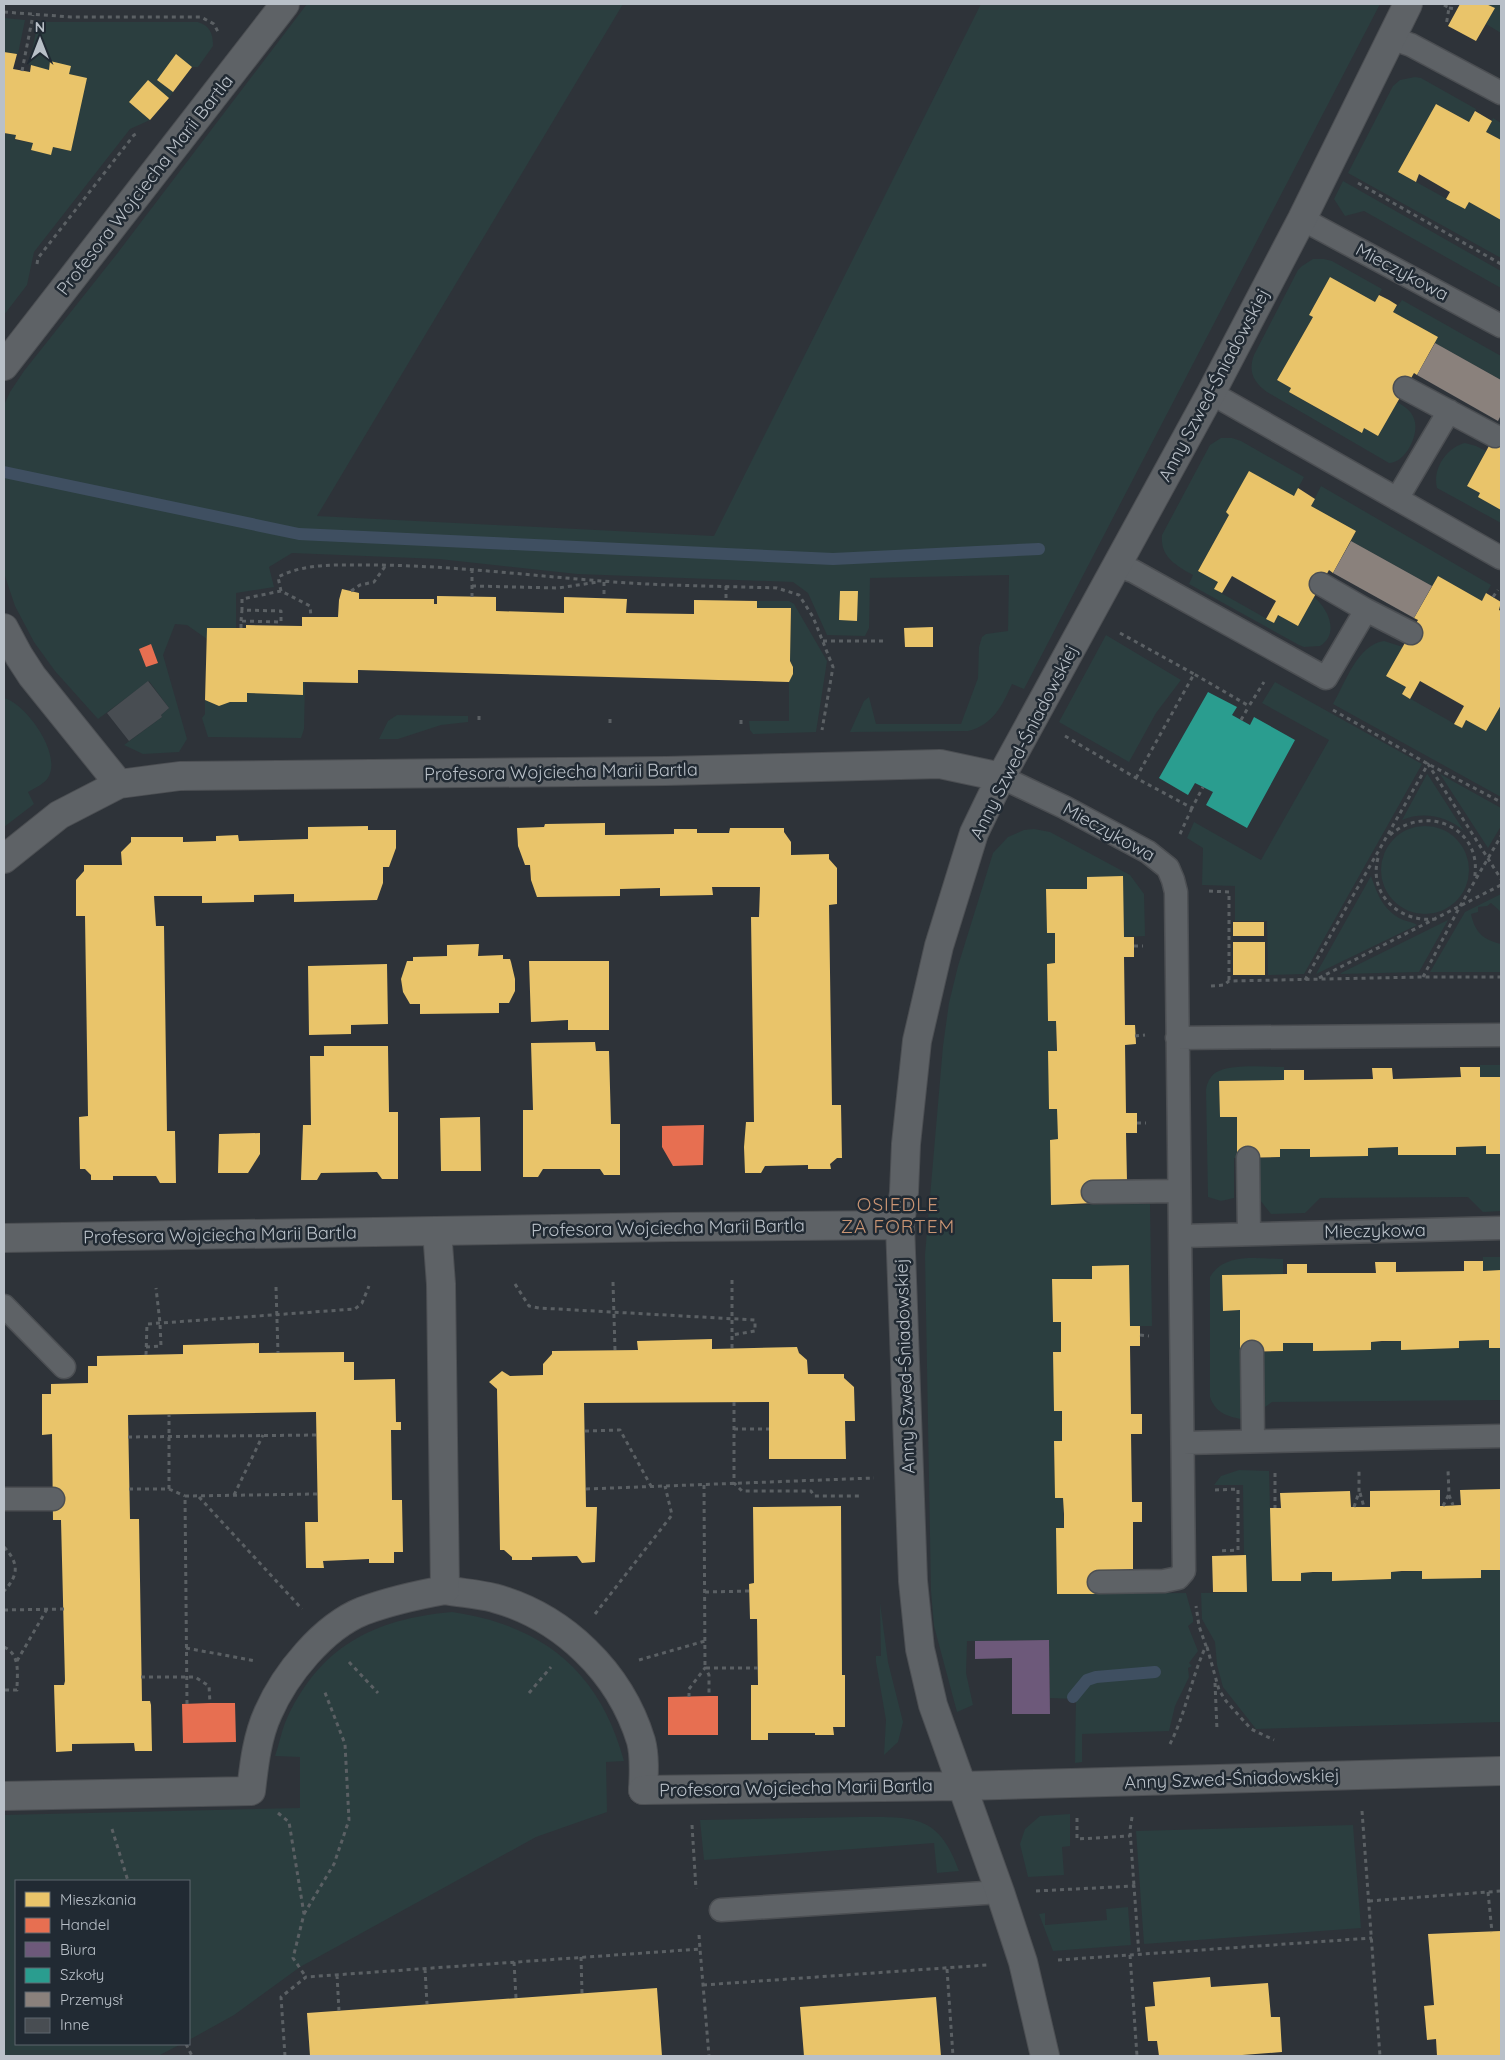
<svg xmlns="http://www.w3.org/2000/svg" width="1505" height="2060" font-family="Quicksand,sans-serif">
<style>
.green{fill:#2b3e3f}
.homes{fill:#e9c46a}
.shops{fill:#e76f51}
.offices{fill:#6d597a}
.schools{fill:#2a9d8f}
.industry{fill:#8a817c}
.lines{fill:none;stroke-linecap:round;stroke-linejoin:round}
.stream{stroke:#3f4f61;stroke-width:12}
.building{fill:#484d52}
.service-casing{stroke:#4c4f53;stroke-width:25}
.pedestrian-casing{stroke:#4c4f53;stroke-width:30}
.minor-casing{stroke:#4c4f53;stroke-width:30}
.path{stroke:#5b6064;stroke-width:3;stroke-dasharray:4 4;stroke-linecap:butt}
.service{stroke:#5e6266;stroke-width:22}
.pedestrian{stroke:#5e6266;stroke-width:28}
.minor{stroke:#5e6266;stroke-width:28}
.labels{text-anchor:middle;stroke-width:5;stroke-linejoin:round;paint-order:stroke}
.street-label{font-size:18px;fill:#b9c0c8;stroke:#212a33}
.neighbourhood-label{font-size:19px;letter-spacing:1px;fill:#c99473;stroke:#212a33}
</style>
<rect width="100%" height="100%" fill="#2e3339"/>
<path class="green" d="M307 4H623L317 516 714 536 981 4H1380L1024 689 1012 684C1002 706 993 725 968 731L850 732 864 701 869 697 876 724H961L978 678 979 647 982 637 986 634 1008 631 1009 575 870 578 869 628 865 636 827 635 808 593 793 582 577 574 439 559 292 553 269 567 274 587 236 593V628H207V639L187 625 175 624 163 655 187 739 179 752 143 754 124 745 162 717 161 715 169 708 149 681 98 719 55 671 34 642 15 606 4 573V405L10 392 24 371 116 255Z
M1486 4H1501V33L1486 24 1494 9Z
M4 18 25 20 18 54 4 52Z
M38 22H198C210 26 213 33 213 46L198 67H192L176 55 157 80 173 92 169 98 148 81 129 102 150 120 130 129 34 252 27 285 4 315V133L16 135 15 140 33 143 31 150 51 154 53 147 71 151 87 78 69 74 50 62 49 70 29 65Z
M1415 77 1421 78 1476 109 1469 122 1436 104 1398 172 1465 209 1469 202 1501 220V258L1348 173 1393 86 1400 80Z
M1493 118 1501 123V140L1486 132Z
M1343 181 1501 271V288L1364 211 1345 216 1334 199Z
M1313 259H1324L1332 261 1382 289 1375 302 1330 277 1309 315 1313 317 1277 380 1291 388 1289 392 1361 433 1364 428 1378 436 1397 402C1404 406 1412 411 1414 419 1420 433 1406 463 1389 463L1267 392C1253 382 1248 371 1254 355L1298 270 1302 266Z
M1402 300 1501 356V380L1435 343 1438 337 1393 312Z
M1221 438H1232L1241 441 1304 477 1294 496 1249 472 1226 512 1229 515 1198 571 1218 582 1214 589 1274 623 1278 615 1298 626 1314 597C1328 609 1340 633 1320 646L1304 647 1299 645 1189 584 1193 575C1176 565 1160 557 1162 535L1210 445Z
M1465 443 1476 446 1486 451 1467 486 1480 493 1479 497 1501 510V523L1437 488C1432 469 1447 447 1465 443Z
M1321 486 1491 585 1482 601 1438 576 1432 586 1351 541 1356 531 1311 506Z
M757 601H789L794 604 827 661 816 732 753 734 750 730 749 721H789V682L794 670 790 661 791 609 757 608Z
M1106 635 1181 680 1156 713 1129 762 1059 722Z
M1384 641 1403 647 1386 676 1406 687 1402 694 1462 728 1466 720 1486 731 1501 705V797L1333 704C1345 683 1358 644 1384 641Z
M303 682H305L304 729 301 738 208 737 202 718 205 714V700L219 706 230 702H247V693L302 695Z
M1275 682 1422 764 1304 974 1268 975 1267 921H1235V886L1202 885 1203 848 1187 838 1194 822 1261 860 1329 740 1262 703Z
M4 698C25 703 61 752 49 776 46 783 35 788 28 792L34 804 4 827Z
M397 715 468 716V722L441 725 398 739H379L388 721Z
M1427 774 1428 775 1464 831C1447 816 1423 811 1402 820Z
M1440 774 1501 808V826L1488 848Z
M1381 870a44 44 0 1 1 88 0a44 44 0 1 1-88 0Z
M1034 829 1050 832 1130 875 1144 894 1145 936 1124 937 1122 877H1087V889L1046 890 1047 932 1055 933V963L1047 964 1048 1021H1056L1058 1139 1050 1140 1051 1205 1150 1204 1152 1326H1130L1128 1265 1093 1266 1092 1279H1052L1053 1322H1061L1062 1441H1054L1055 1498H1063L1064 1528 1056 1529 1057 1594 1186 1593 1193 1618V1622L1188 1626 1198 1651 1189 1663 1192 1666 1188 1668 1189 1677 1175 1706 1169 1731 1082 1734V1762L1075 1763 1076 1699 1050 1698 1049 1640 967 1641 966 1673 973 1705 957 1712 934 1626 931 1591 925 1255 943 1046 949 1003 958 966 993 853 1008 837 1024 830Z
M1371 876C1377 893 1382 908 1399 918 1404 921 1413 922 1417 925L1316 974Z
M1501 894V912L1491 903 1487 906 1478 907V912L1471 914C1475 933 1484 940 1501 944V972H1430L1465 912Z
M1448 920 1419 972 1339 974Z
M1480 1065H1501V1077H1480Z
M1284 1067V1080L1219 1081 1220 1117H1237V1158H1234V1198L1221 1201 1208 1197 1206 1090C1207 1082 1211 1074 1219 1071 1235 1064 1266 1067 1284 1067Z
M1486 1146V1154H1501V1211L1483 1212 1468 1197 1320 1198 1305 1213 1271 1214 1260 1200V1158L1280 1157V1149H1310L1338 1156H1368V1148L1398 1147 1399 1155H1456V1147Z
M1483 1257H1501V1270L1483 1271Z
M1283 1259V1274L1222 1275 1223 1311 1240 1310 1241 1419C1226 1416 1215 1412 1210 1397V1277C1224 1252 1259 1259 1283 1259Z
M1489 1340V1348H1501V1400L1272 1402 1265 1407 1263 1396 1264 1352 1283 1351V1343H1313L1342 1350H1371V1342L1401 1341 1402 1349 1459 1348V1341Z
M1239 1470 1269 1471 1272 1581H1301V1573L1332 1572V1581L1390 1579 1391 1572 1422 1571V1579L1481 1578V1570H1501V1722L1256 1729 1223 1687 1217 1665 1215 1642 1202 1619 1201 1593 1247 1592 1246 1556H1244L1243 1485H1214L1221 1476Z
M880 1603 888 1662 903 1722 898 1742 884 1755 886 1720 876 1662V1656H881Z
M452 1612C542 1625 600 1671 624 1761L606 1762 607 1812 536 1837 300 1967 234 2015 189 2040V1881H16V2044H181L158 2056H4V1815L300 1808V1757L275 1756C279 1745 281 1733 285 1723 318 1647 373 1619 452 1612Z
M1070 1814V1846L1062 1847 1064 1875 1028 1877 1020 1844 1025 1829 1040 1816Z
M861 1817C915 1817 939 1815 959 1871L937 1873 934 1843 704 1860 700 1820Z
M1353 1825 1361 1928 1144 1944 1136 1831Z
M1128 1907 1131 1945 1053 1951 1039 1914 1045 1913V1925L1107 1920 1106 1909Z"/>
<path class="homes" d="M1460 4H1486L1495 8 1476 41 1448 26Z
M4 52 17 54 13 69 30 72 31 65 49 70 50 61 71 66 69 74 87 78 71 151 53 147 51 155 31 150 33 143 15 139 16 135 4 133Z
M176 54 192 67 173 92 157 80Z
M148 80 169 98 150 120 129 102Z
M1436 104 1469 122 1475 111 1492 121 1486 132 1501 140V220L1469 202 1465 209 1446 199 1450 192 1419 174 1416 182 1398 172Z
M1330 277 1375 302 1379 295 1389 300 1397 305 1393 312 1438 337 1417 375 1414 373 1378 436 1364 428 1362 433 1289 392 1291 388 1277 380 1313 317 1309 315Z
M1501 424V510L1478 497 1480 493 1467 486Z
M1249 471 1294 496 1298 488 1315 499 1311 506 1356 531 1333 573 1329 570 1298 626 1278 615 1274 623 1266 619 1276 601 1232 576 1222 593 1214 589 1218 582 1198 571 1229 515 1226 512Z
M1438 576 1482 601 1486 593 1501 602 1499 610 1501 611V705L1486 731 1466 720 1462 728 1454 724 1464 706 1420 681 1410 699 1402 694 1406 687 1386 676 1418 620 1414 618Z
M342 589 359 593V599H434V604H437V596L496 597V611L564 613V597L627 599 626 613 694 614V600L757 601V608H791L790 661 793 667V674L789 682 358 670V683L303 682V695L247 693V702H230L219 706 205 700 207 628H246V625L302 626V617H338L339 600Z
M840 591H858L857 621 839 620Z
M933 627V647H905L904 628Z
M605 823V835L674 834V829H697V833H729L730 828H784V832L791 842V855L829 854V859L837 868V904L829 905 832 1105H841L842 1158H837L830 1164 831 1169H808V1165L765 1166 761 1173H745L744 1147 746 1122H754L751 917H759L760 887H712L713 895 660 896V888L620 889V896L537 897 531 880 530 865H525L518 846 517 828 544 827 545 824Z
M368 826V830H396V848L389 867H383V883L377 900 294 902V894L254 895V902L202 903V896H154L156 926H164L167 1131H175L176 1183H160L156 1176H113V1180H91V1175L85 1169H80L79 1117 88 1116 85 916H76V880L84 871V865H122L121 852 131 842V837H183V842L216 841V836L238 835 239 841 308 839V827Z
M1123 876 1124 937H1134V957H1124L1125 1025H1135L1136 1044 1125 1045 1126 1113H1137V1133H1126L1127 1181 1092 1182 1093 1203 1051 1205 1050 1140 1058 1139 1057 1109H1049L1048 1051H1057L1056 1021H1048L1047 964 1055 963V933H1047L1046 889H1087V877Z
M1233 922H1264V936H1233Z
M1233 942H1265V975H1233Z
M479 944 478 956 503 955V959H510L511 962 515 979V991L509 1003H499V1013L420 1014V1004H410L403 992 401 979 407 961H413V957L447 956V945Z
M529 961H609V1030H568V1020L531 1022Z
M387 964 388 1024 351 1025V1034L309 1035 308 966Z
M595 1042 596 1051H609L611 1124H620V1175H604L600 1169H543L538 1177H523V1110H533L531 1043Z
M324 1046H388L389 1112H398V1179H382L377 1172 321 1173 317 1180H301L303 1125H311L310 1056H324Z
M1460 1067H1480V1077H1501V1154H1486V1146L1456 1147V1155H1398V1147L1368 1148V1156L1310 1157V1149H1280V1157L1237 1158V1117H1220L1219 1081 1284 1080V1070H1304V1080L1373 1079 1372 1068H1392L1393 1079 1461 1077Z
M480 1117 481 1171H441L440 1118Z
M260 1133V1154L248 1173H218L219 1134Z
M1464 1261H1483V1271L1501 1270V1348H1489V1340L1459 1341V1348L1401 1350V1341H1382L1371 1342V1350L1313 1351V1343H1283V1351L1240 1352V1310L1223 1311 1222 1275 1287 1274V1264H1307V1273H1376L1375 1262H1396V1272L1464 1271Z
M1129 1265 1130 1326H1140V1346H1130L1131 1414H1142V1434H1131L1132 1502H1142V1522H1133V1570L1099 1571V1594H1057L1056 1528H1064V1514L1063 1498H1055L1054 1441H1062V1411H1054L1053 1352H1061V1322H1053L1052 1279H1092V1266Z
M712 1339V1349L797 1347 799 1353 807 1360 808 1374H844V1378L854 1387 855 1421H845L846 1459H769V1402L584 1403 586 1507H597L595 1562 582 1563 577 1556 532 1557V1560H512V1557L504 1550H500L497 1389 489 1382 502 1371 510 1376 543 1375V1364L552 1354V1351L638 1350 637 1341Z
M259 1343V1353L344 1352V1362H354V1380L395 1379 396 1422H401V1430H391L392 1500H402L403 1552H394V1563H369V1559L323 1561 324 1568H306L305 1522H318L316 1412 128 1415 130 1519H139L142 1701H150L151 1705 152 1751H135L134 1743 72 1744V1751L56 1752 54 1685H64L65 1681 61 1520H53L52 1434 42 1435V1394H51V1384L88 1383V1366H97V1356L183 1354V1345Z
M1501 1489V1570H1481V1578L1422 1579V1571H1402L1391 1572V1579L1332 1581V1572H1313L1301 1573V1581H1272L1270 1508H1281L1280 1493 1350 1491 1351 1507H1370V1491L1440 1490V1506H1443L1461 1505 1460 1490Z
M841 1506 842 1675H845V1727H833L834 1735H815V1733H768V1740H751V1685H758L757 1619H750L749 1584 754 1583 753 1507Z
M1246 1555 1247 1592H1213L1212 1556Z
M1501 1931V2056H1437L1436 2039 1427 2040 1424 2006 1434 2005 1428 1934Z
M1210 1977 1211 1987 1268 1983 1271 2017H1280L1282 2052 1229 2056H1159L1157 2041H1148L1145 2007 1155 2006 1153 1982Z
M657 1988 662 2056H310L307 2013Z
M936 1997 941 2056H804L800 2007Z"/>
<path class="shops" d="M151 644 158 663 146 667 139 649Z
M704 1125 703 1165 673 1166 662 1147V1126Z
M709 1696H718V1735H668V1697Z
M210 1703H235L236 1742 183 1743 182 1704Z"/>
<path class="offices" d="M1049 1640 1050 1714H1012V1658L975 1659V1641Z"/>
<path class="schools" d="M1208 692 1237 707 1232 715 1250 725 1254 717 1295 740 1247 828 1206 805 1213 792 1195 783 1188 795 1159 778Z"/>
<path class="industry" d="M1435 343 1501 380V415L1498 421 1417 375Z
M1351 541 1432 586 1414 618 1333 573Z"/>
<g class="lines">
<path class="stream" d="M4 472 299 534 833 559 1039 549
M1073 1697 1087 1680 1096 1677 1155 1672"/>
</g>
<path class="building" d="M148 681 169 708 161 715 162 717 129 741 107 713Z"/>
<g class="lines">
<g class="service-casing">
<path id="service" d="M1391 38 1411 45 1501 93
M1302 219 1501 326
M1405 388 1495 436
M1211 393 1501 558
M1397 499 1449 411
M1117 566 1133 571 1326 678 1366 610 1321 584
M1366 610 1411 633
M1001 777 1064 807 1148 852 1168 868 1173 880 1176 892 1184 1571 1178 1578 1164 1581 1099 1582
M1177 1038 1501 1035
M1248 1158 1249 1234
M1093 1192 1179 1191
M1180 1236 1501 1228
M4 1306 64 1367
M1252 1352 1253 1441
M1183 1443 1501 1436
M4 1499H53
M721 1910 1000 1892"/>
</g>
<g class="pedestrian-casing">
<path id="pedestrian" d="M445 1590C461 1593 478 1594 494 1598 563 1617 620 1672 641 1741 645 1756 644 1774 643 1790"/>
</g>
<g class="minor-casing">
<path id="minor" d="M4 366 285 4
M4 628 19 656 32 676 119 784
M4 859 59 815 119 784 180 776 666 771 940 764 1001 777
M4 1238 672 1227 900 1225
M643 1790 963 1786 1501 1771
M4 1796 251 1791C254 1765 257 1737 268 1713 285 1674 323 1627 363 1611 390 1601 417 1595 445 1590L441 1284 437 1231
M1045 2056 1023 1962 1000 1892 933 1705 920 1649 913 1581 900 1225 904 1192 906 1144 917 1041 939 946 974 833 1001 777 1211 393 1302 219 1408 4"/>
</g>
<path class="path" d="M1444 5 1449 8 1446 26
M1449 8 1457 9
M4 12 71 17H201L214 24 218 32
M22 71 33 15
M1358 183 1501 264
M37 264 38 258 134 135 138 133
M472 569V597
M604 582V598
M472 586 558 588 598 582
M726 586V600
M281 591 278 577C305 563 336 565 367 565 446 565 524 575 602 581 660 586 719 586 777 588L799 595 813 617 833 667 822 730
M351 591 360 585 374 582 386 565
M1493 597 1498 590
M241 621 242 610
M241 628V621L281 622V611L242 610V599L281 591 310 606 311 617
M1120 633 1194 674
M823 641H887
M1333 710 1428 764 1501 802
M479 716V724
M610 719V723
M741 720V724
M1241 720 1249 706
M1065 736 1136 778 1192 808 1203 787
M1136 778 1194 674 1249 706 1264 682
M1180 834 1192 808
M1390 835C1428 802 1485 830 1474 880
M1378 858C1368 895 1400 923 1436 919
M1209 891 1229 892V981
M1134 946H1143
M1423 977 1459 908 1501 836
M1319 978 1501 885
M1305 980 1428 764 1501 879
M1211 986 1224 985 1229 981 1423 977H1501
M1135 1036 1145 1035
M1137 1123H1146
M732 1280V1335
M613 1282 615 1350
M515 1284 529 1306 539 1308 755 1320V1331L732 1335V1348
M276 1287 278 1353
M1140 1335 1149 1336
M146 1347 161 1346 160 1323 156 1288
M146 1355 147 1324 355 1309 362 1303 369 1286
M734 1402V1483L742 1491H811L814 1496H860
M734 1429H769
M585 1431 620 1430 651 1486
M128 1437 316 1435
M1275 1473V1508
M704 1485 705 1668H758
M129 1489H169V1415
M169 1489 185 1496
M586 1489 874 1478
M1215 1490 1238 1489V1550L1218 1551
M1360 1493 1364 1507
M234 1495 263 1435
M1449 1495 1453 1505
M199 1497 302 1609
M1443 1506 1449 1494 1448 1470
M1354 1507 1359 1492V1471
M4 1547C19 1563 19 1575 4 1591
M705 1592 750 1591
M4 1610 64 1609
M595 1614 672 1515 665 1486
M4 1647C21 1655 17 1674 17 1690H4
M1207 1647 1219 1690 1226 1701 1251 1729 1274 1740
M186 1648 256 1661
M639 1660 705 1641
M17 1661 47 1609
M349 1662 378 1693
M141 1677H195L209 1686 210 1703
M1215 1683 1217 1730
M529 1693 551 1667
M689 1697V1689L705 1668 709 1675V1696
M187 1704 185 1496 317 1494
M1170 1744C1186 1713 1191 1678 1206 1646L1199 1626 1196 1606
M1362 1811 1380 2056
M278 1813 289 1822 304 1914 293 1958 306 1977
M1132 1817 1130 1830 1134 1886
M1077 1818V1839L1130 1836
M692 1825 696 1889
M112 1829 128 1881
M1036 1891 1134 1886 1139 1955
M1488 1892 1492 1932
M1369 1901 1501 1891
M304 1914 334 1864 349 1820 345 1744 324 1690
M699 1935 700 1949
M1130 1955 1137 2056
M581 1957 582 1993
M1058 1960 1372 1938
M514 1962 516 1998
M425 1969 427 2004
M947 1969 953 2056
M337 1975 339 2011
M703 1985 987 1965
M186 2044 192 2056
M285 2056 281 1997 306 1977 700 1949 709 2056"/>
<use href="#service" class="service"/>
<use href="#pedestrian" class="pedestrian"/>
<use href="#minor" class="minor"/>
</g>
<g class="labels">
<g class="street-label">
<text transform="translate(145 185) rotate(-52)" y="6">Profesora Wojciecha Marii Bartla</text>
<text transform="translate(1402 272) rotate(28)" y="6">Mieczykowa</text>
<text transform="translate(1214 385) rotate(-62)" y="6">Anny Szwed-Śniadowskiej</text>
<text transform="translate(1024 742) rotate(-63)" y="6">Anny Szwed-Śniadowskiej</text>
<text transform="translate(561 772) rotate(-1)" y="6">Profesora Wojciecha Marii Bartla</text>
<text transform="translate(1109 832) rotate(29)" y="6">Mieczykowa</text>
<text transform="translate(668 1228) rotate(-1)" y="6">Profesora Wojciecha Marii Bartla</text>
<text transform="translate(1375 1231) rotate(-1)" y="6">Mieczykowa</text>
<text transform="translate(220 1235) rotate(-1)" y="6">Profesora Wojciecha Marii Bartla</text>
<text transform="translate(905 1366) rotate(-92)" y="6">Anny Szwed-Śniadowskiej</text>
<text transform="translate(1232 1779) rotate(-2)" y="6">Anny Szwed-Śniadowskiej</text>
<text transform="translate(796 1788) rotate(-1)" y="6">Profesora Wojciecha Marii Bartla</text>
</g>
<g class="neighbourhood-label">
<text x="898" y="1211">OSIEDLE<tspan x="898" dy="22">ZA FORTEM</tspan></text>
</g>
</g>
<rect width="1505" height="2060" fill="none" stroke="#b9c0c8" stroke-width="10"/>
<rect x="15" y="1880" width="175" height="165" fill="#212a33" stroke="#5e666f"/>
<rect x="25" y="1892" width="25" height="15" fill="#e9c46a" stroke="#5e666f"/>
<text x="60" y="1905" font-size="15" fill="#b9c0c8">Mieszkania</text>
<rect x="25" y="1918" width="25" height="15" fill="#e76f51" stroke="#5e666f"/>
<text x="60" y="1930" font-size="15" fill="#b9c0c8">Handel</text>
<rect x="25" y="1942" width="25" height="15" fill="#6d597a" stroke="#5e666f"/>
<text x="60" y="1955" font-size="15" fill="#b9c0c8">Biura</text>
<rect x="25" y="1968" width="25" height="15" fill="#2a9d8f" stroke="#5e666f"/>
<text x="60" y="1980" font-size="15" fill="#b9c0c8">Szkoły</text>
<rect x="25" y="1992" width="25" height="15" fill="#8a817c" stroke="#5e666f"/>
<text x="60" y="2005" font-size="15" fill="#b9c0c8">Przemysł</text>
<rect x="25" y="2018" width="25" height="15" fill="#484d52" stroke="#5e666f"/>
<text x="60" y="2030" font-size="15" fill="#b9c0c8">Inne</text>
<g transform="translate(40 40)" stroke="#212a33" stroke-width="4" paint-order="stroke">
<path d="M0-4L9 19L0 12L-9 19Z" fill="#b9c0c8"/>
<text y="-8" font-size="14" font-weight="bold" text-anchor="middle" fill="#b9c0c8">N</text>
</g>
</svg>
